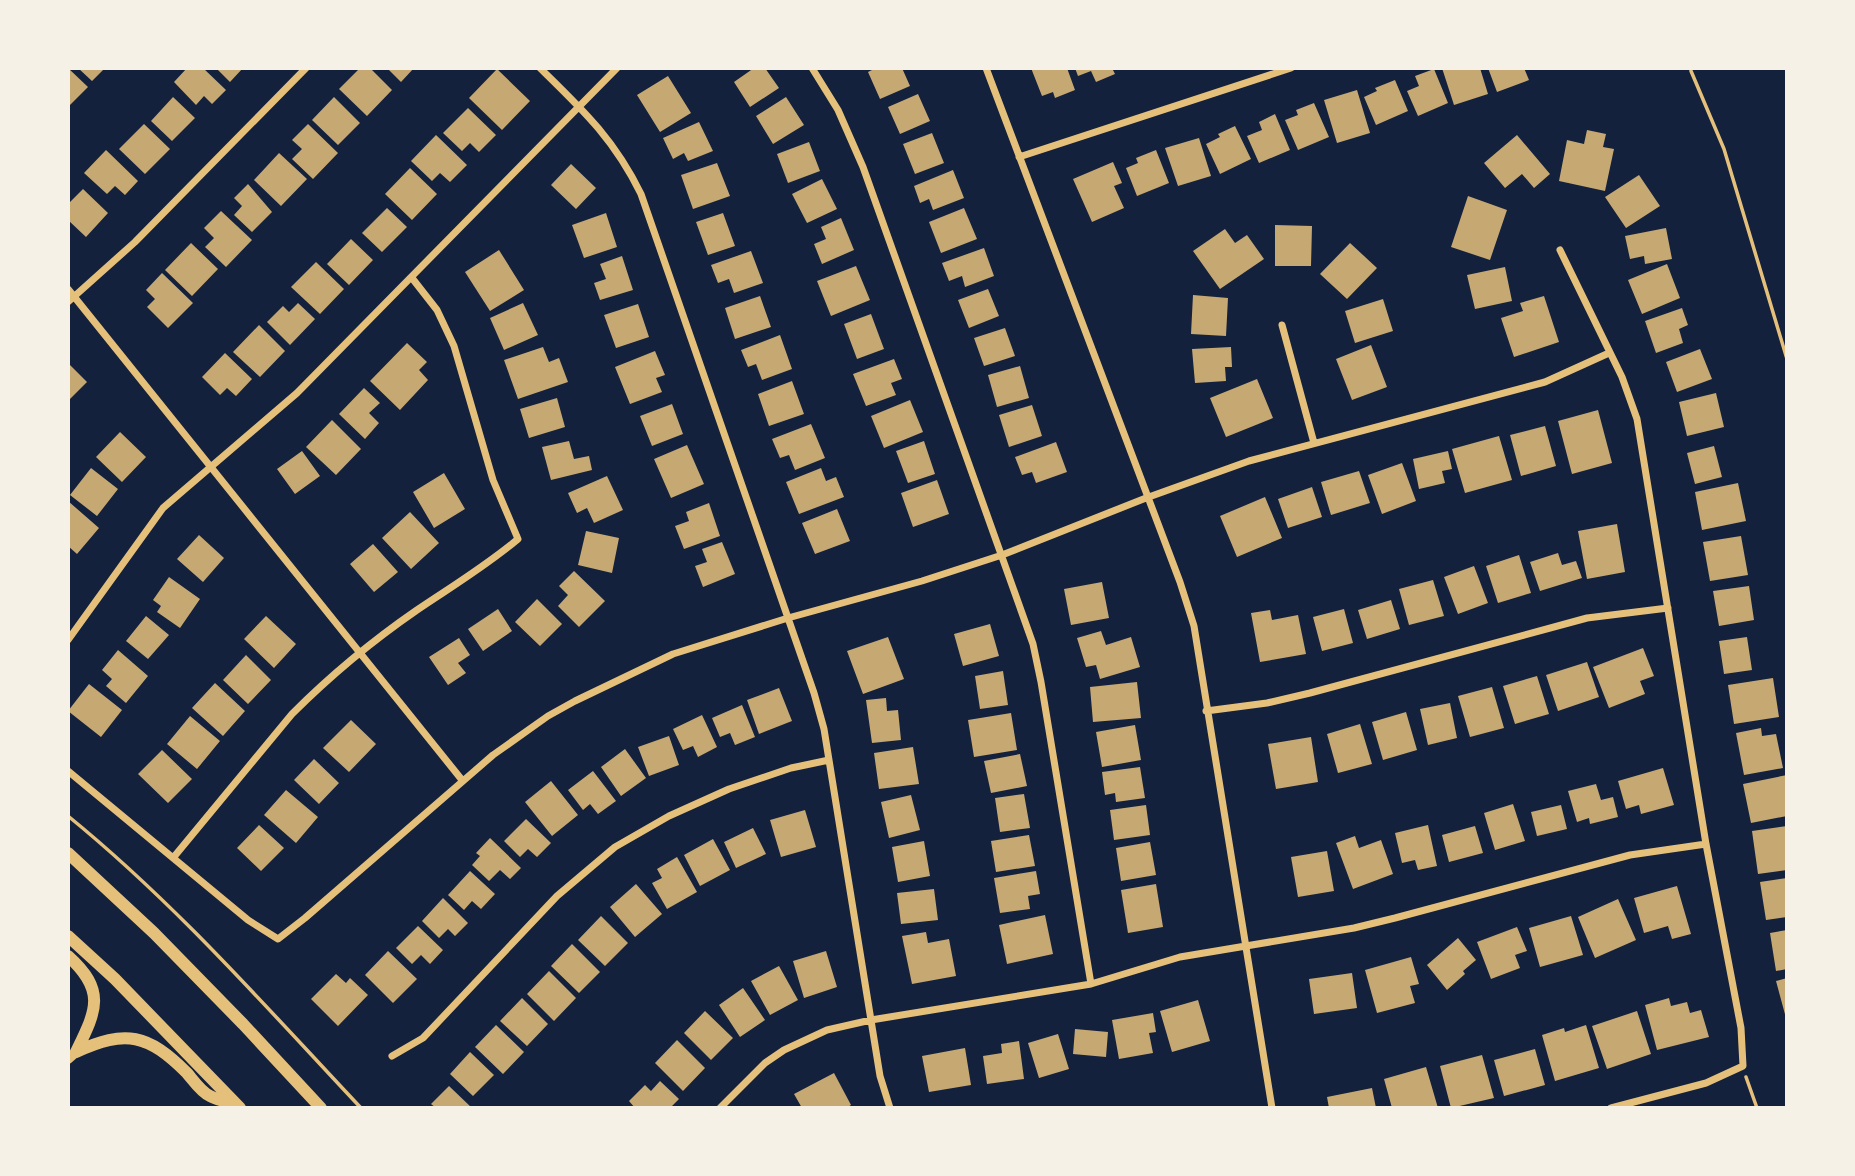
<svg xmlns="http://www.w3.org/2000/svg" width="1855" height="1176" font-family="Arial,sans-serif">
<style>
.building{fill:#c6a872}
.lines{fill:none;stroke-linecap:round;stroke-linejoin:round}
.path{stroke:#e5c07b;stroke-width:3.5}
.minor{stroke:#e5c07b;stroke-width:7}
.tertiary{stroke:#e5c07b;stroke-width:10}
.trunk{stroke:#e5c07b;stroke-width:12}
</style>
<rect width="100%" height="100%" fill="#14213d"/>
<path class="building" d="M68 68 88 87 68 107Z
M78 68H105L92 81Z
M187 68H203L226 90 212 104 204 96 196 105 174 82Z
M216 68H243L230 82Z
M360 68H370L392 90 367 116 339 89Z
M387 68H414L401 82Z
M754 68H765L779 88 750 107 734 82Z
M876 68H902L910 86 880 99 868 72Z
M1031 68H1067L1075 90 1055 98 1053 92 1042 96Z
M1075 68H1112L1115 74 1096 82 1091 71 1078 76Z
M1442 68H1480L1488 94 1454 105Z
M1488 68H1524L1529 80 1497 92Z
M497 69 530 101 502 130 469 98Z
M1434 69 1448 103 1418 116 1407 91 1419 86 1415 76Z
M668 76 691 113 660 132 637 95Z
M1395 80 1408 111 1376 125 1364 97 1377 91 1375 88Z
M1357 90 1370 133 1337 143 1324 100Z
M918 94 930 121 900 134 888 107Z
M173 97 195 118 172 141 151 121Z
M334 97 360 123 338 145 312 120Z
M786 97 804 125 773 144 756 116Z
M1314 103 1329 137 1298 150 1285 120 1298 115 1296 110Z
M468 108 496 135 479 152 470 143 462 151 443 133Z
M1275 114 1290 150 1259 163 1247 136 1262 130 1259 122Z
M699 122 713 151 688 161 684 153 673 159 663 138Z
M144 124 170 149 145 174 119 149Z
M308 124 338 153 313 179 292 159 302 149 292 140Z
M1235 126 1251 159 1220 174 1206 144 1220 137 1218 134Z
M1587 130 1606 134 1603 147 1614 149 1605 191 1559 181 1567 140 1584 144Z
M932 133 944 163 915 174 903 144Z
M436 135 467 165 450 182 440 173 432 181 411 161Z
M1517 135 1550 174 1534 188 1522 174 1505 188 1484 163Z
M1199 138 1211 176 1178 186 1165 148Z
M809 142 820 171 788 183 777 154Z
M106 150 138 181 125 195 115 186 107 194 84 173Z
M1156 150 1169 183 1137 196 1126 168 1138 163 1136 158Z
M279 153 307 179 281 206 254 180Z
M1113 162 1122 183 1114 186 1124 208 1092 222 1073 179Z
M717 163 730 196 693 209 681 175Z
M571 164 596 188 576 209 551 185Z
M410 168 437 194 412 220 385 194Z
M953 170 964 198 933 210 929 199 920 203 914 186Z
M1639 175 1660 206 1626 228 1605 197Z
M822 179 837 209 807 223 792 194Z
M248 184 272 212 252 232 234 215 242 206 234 198Z
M83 189 108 213 86 237 68 220V204Z
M1468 196 1507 210 1490 260 1451 247Z
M387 208 407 227 382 252 362 233Z
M964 208 977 239 941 253 929 222Z
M221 211 252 240 226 267 205 247 214 238 204 228Z
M606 213 617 247 584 258 572 225Z
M723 213 735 246 708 255 696 222Z
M841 218 854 250 822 264 814 244 826 239 821 227Z
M1275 225 1312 226 1311 266H1275Z
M1666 228 1672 259 1645 264 1644 256 1630 259 1625 236Z
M1225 229 1235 243 1247 235 1264 259 1220 289 1193 251Z
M351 239 373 260 349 285 327 264Z
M191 243 218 269 192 296 165 270Z
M1350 243 1377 268 1347 299 1320 274Z
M984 248 994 276 965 287 962 276 949 281 942 263Z
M499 250 524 290 490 311 465 272Z
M751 251 763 283 734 293 729 279 718 283 711 265Z
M622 256 633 290 600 300 594 283 606 279 600 264Z
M316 262 344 289 320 314 291 287Z
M1667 264 1680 298 1642 314 1628 280Z
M856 266 870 300 831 316 817 281Z
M1505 267 1512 301 1475 309 1467 275Z
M162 273 193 303 168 328 147 307 155 299 146 290Z
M988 289 999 316 969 328 958 300Z
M1193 295 1228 298 1226 336 1191 334Z
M760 296 771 327 735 339 725 308Z
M1544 296 1559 342 1514 357 1501 318 1523 311 1520 303Z
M1383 299 1393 331 1355 343 1345 311Z
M298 303 315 319 290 345 267 322 283 306 289 312Z
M523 303 538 335 504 350 490 318Z
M638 304 649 337 616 348 604 315Z
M1682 308 1688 325 1679 329 1683 343 1656 353 1645 321Z
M871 314 884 349 857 359 844 324Z
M259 325 285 351 260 377 233 352Z
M1005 328 1015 356 984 366 974 338Z
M780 335 792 369 762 380 756 364 748 367 741 350Z
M407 343 427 362 419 370 428 380 400 410 370 381Z
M1371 345 1387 387 1352 400 1336 359Z
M543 347 549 362 559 358 568 382 518 399 504 360Z
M1231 347 1232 367H1225L1226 381 1195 383 1192 349Z
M1700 349 1712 379 1677 392 1666 362Z
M655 351 665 375 656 378 662 392 630 404 615 367Z
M225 353 252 379 236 396 227 388 220 395 202 377Z
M894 359 902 379 891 383 896 395 866 406 853 374Z
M68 363 87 382 68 401Z
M1020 366 1029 398 997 407 988 375Z
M1257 379 1273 418 1226 437 1210 398Z
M792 381 804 414 769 426 758 394Z
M364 388 380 403 369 413 379 423 365 439 339 414Z
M1716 393 1724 427 1687 436 1679 402Z
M557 398 565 427 529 438 520 409Z
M910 400 923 432 884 448 871 416Z
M672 404 683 434 652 446 640 416Z
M1032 405 1042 436 1009 447 999 415Z
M1598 410 1612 463 1572 474 1558 421Z
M332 420 361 449 336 475 306 447Z
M811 424 825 458 795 470 789 455 780 458 772 439Z
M1545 426 1556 466 1521 476 1510 435Z
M120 432 146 457 122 482 96 457Z
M1499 436 1512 480 1465 493 1452 449Z
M569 441 574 459 589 456 592 470 551 480 542 447Z
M924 441 935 474 908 483 896 451Z
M1056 442 1067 472 1036 483 1032 472 1022 475 1015 457Z
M687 445 704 484 671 498 654 459Z
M1714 446 1722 477 1695 484 1687 453Z
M302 451 320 476 295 494 277 469Z
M1448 451 1452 469 1442 471 1445 483 1419 489 1413 459Z
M1402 463 1416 501 1382 514 1368 475Z
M91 468 118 489 97 516 70 495Z
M821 468 826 481 836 477 844 497 799 514 786 482Z
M1359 471 1370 503 1331 515 1321 482Z
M444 473 465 509 434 528 413 492Z
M607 476 623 510 594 523 587 508 577 513 568 493Z
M937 480 949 514 913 527 901 493Z
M1738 483 1746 521 1702 530 1695 492Z
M1312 487 1322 517 1288 528 1278 499Z
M1265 497 1282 538 1237 557 1220 516Z
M68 501 99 528 77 554 68 546Z
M709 503 720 536 684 549 675 526 689 521 686 512Z
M837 509 850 541 815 554 802 523Z
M410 512 439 543 411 569 382 538Z
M1617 524 1625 572 1587 579 1578 531Z
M586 531 619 538 612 573 578 565Z
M199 535 224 558 203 582 177 559Z
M1741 536 1748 575 1710 581 1703 542Z
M722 542 735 574 703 587 695 566 707 562 702 549Z
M373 544 398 572 374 592 350 564Z
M1558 553 1562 565 1576 561 1582 578 1540 591 1530 562Z
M1519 555 1531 593 1498 603 1486 566Z
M1474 566 1488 603 1458 614 1444 577Z
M574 571 605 601 579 627 558 606 568 595 559 586Z
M169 577 200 599 180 628 157 612 161 606 153 600Z
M1433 580 1444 616 1409 625 1399 589Z
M1102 582 1109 618 1071 625 1064 589Z
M1749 586 1754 620 1719 626 1713 591Z
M537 599 562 624 540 646 515 622Z
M1391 600 1400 629 1367 639 1358 610Z
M498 609 512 631 483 651 468 629Z
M1344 609 1353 643 1322 651 1313 617Z
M1270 610 1272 620 1298 615 1306 654 1260 662 1251 613Z
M146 616 169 635 148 659 126 641Z
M266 616 296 644 274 668 244 639Z
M990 624 999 656 963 666 954 634Z
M1101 631 1106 645 1131 637 1140 667 1100 679 1096 665 1086 667 1077 638Z
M888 637 904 679 863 694 847 651Z
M1747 637 1752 670 1724 674 1719 641Z
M459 638 470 655 458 663 466 673 448 685 429 657Z
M1643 648 1654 676 1640 681 1645 694 1609 708 1593 667Z
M118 650 148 676 126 703 106 686 112 679 102 670Z
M246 655 271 680 248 704 223 680Z
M1587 662 1599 697 1558 711 1546 675Z
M1003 671 1008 705 980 709 975 676Z
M1537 676 1549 714 1515 724 1503 686Z
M1773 678 1779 717 1734 724 1728 685Z
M1137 682 1141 718 1093 722 1090 687Z
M215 683 245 711 223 736 192 708Z
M89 684 122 710 101 737 68 711Z
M1492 687 1504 728 1470 737 1458 696Z
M779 688 792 721 759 734 747 700Z
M886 698 887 711 898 710 901 740 872 743 866 700Z
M1450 703 1457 738 1428 745 1420 709Z
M742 705 755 737 735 745 730 733 720 737 712 718Z
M1406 712 1417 750 1383 760 1372 722Z
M1011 713 1017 750 974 757 968 720Z
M702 715 717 747 698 757 693 746 683 750 673 729Z
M190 716 220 741 197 769 167 744Z
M351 720 376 744 349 772 323 748Z
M1360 724 1372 764 1338 773 1327 734Z
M1135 725 1141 760 1102 767 1096 732Z
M1761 728 1762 736 1776 734 1783 768 1744 775 1736 733Z
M669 736 679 765 649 776 638 747Z
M1311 737 1318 782 1276 789 1268 744Z
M913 747 919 784 879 789 874 753Z
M625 749 646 778 621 796 601 767Z
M162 750 192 779 168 803 138 774Z
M1020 754 1027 786 991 793 984 761Z
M314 759 339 783 319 804 294 780Z
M1140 767 1145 798 1116 802 1115 793 1105 795 1102 772Z
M1663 768 1674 805 1641 814 1639 805 1626 809 1618 781Z
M593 771 616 801 598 814 590 804 583 810 568 790Z
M1787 775V816L1751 823 1743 784Z
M551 781 578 815 552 836 525 802Z
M1596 784 1601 800 1613 797 1618 817 1590 824 1589 818 1577 822 1568 791Z
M286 790 318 817 296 843 264 815Z
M1024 794 1030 828 1000 832 995 798Z
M911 795 920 830 889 838 881 802Z
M1513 804 1525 841 1495 850 1484 813Z
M1146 805 1150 835 1114 840 1110 810Z
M1561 805 1567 829 1537 836 1531 812Z
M805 810 816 847 781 857 770 820Z
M526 819 551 843 537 857 528 849 520 857 504 841Z
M259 825 284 848 261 871 237 848Z
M1428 825 1437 866 1418 870 1415 860 1402 863 1395 833Z
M1475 826 1483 853 1449 862 1442 835Z
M1787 826V870L1758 874 1752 831Z
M753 828 766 854 736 868 724 842Z
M1029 835 1035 866 996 872 991 841Z
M1355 836 1359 848 1381 840 1393 874 1353 889 1336 843Z
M490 838 521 868 510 879 500 870 489 881 472 865 480 856 476 853Z
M713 839 730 870 700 886 684 855Z
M924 841 930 876 898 882 892 847Z
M1150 842 1156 875 1121 881 1116 848Z
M1327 851 1334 891 1298 897 1291 857Z
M677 857 697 892 667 909 652 883 662 878 657 869Z
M470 871 495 894 481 909 472 901 464 910 448 895Z
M1036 871 1040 894 1028 896 1030 909 1000 913 994 878Z
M1787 878V917L1766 920 1760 882Z
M636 884 662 914 635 937 610 907Z
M1156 884 1163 927 1128 933 1121 890Z
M1677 886 1691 934 1672 939 1668 926 1644 933 1634 898Z
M934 889 938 920 901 924 897 893Z
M443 898 468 923 455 936 448 929 439 938 422 921Z
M1618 899 1636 940 1595 958 1578 917Z
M1045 915 1053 954 1007 964 999 925Z
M601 916 628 943 605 966 578 940Z
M1571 916 1583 955 1540 967 1529 928Z
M418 926 443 950 430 964 421 955 412 964 396 948Z
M1517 927 1527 951 1515 955 1520 968 1491 979 1477 942Z
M1787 930V969L1776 971 1770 933Z
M926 932 928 943 949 939 956 976 912 984 902 936Z
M1458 938 1476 960 1463 971 1465 974 1447 990 1427 965Z
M572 944 600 972 579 993 551 966Z
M388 951 417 979 393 1003 365 975Z
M826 951 837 987 804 998 793 961Z
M1411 957 1419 984 1410 986 1415 1003 1377 1013 1365 970Z
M779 966 798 1000 770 1015 751 981Z
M549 971 576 998 554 1021 527 994Z
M1352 973 1357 1008 1314 1014 1309 979Z
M336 974 346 983 350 978 368 995 338 1026 311 999Z
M1787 978V1018H1786L1776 981Z
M743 988 765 1020 740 1037 719 1005Z
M522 998 548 1024 527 1046 500 1021Z
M1669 998 1671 1006 1687 1002 1690 1013 1701 1010 1709 1037 1657 1050 1645 1005Z
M1198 1000 1210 1041 1172 1052 1160 1011Z
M705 1011 733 1038 711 1060 684 1033Z
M1637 1011 1651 1054 1607 1069 1592 1026Z
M1153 1013 1156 1032 1149 1033 1153 1053 1119 1059 1112 1020Z
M496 1025 524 1052 503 1074 475 1047Z
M1586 1025 1599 1068 1555 1081 1542 1035 1564 1028 1565 1032Z
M1075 1029 1108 1032 1106 1057 1073 1054Z
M1058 1034 1069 1069 1039 1078 1028 1043Z
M677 1040 705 1068 683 1091 655 1063Z
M1019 1041 1024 1079 987 1084 983 1056 1002 1053 1001 1044Z
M965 1048 971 1085 929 1092 922 1056Z
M1535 1049 1545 1085 1504 1096 1494 1060Z
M470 1052 494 1075 473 1096 450 1074Z
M1482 1055 1494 1098 1451 1108 1440 1066Z
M1426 1067 1438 1108H1392L1384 1079Z
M834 1073 851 1105 846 1108H802L794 1094Z
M660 1081 679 1099 670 1108H635L629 1101 645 1085 651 1091Z
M449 1086 472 1108H436L431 1104Z
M1372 1088 1376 1108H1329L1327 1097Z"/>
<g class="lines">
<path class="path" d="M1691 71 1724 149 1787 359
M68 816C175 903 266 1007 361 1108
M1746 1077 1757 1108"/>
<path class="minor" d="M540 68C583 110 614 139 641 194L814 693 824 729 880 1076 890 1108
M812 68 838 110 863 167 1033 644 1041 682 1091 984
M986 68 1180 582 1194 626 1272 1108
M1019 157 1291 68
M1560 250 1622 377 1637 419 1706 844 1741 1028 1743 1066 1706 1083 1611 1108
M68 289 462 780
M68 302 135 242 306 68
M1282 325 1314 443
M68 640 163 508 297 393 617 68
M1206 711 1267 703 1310 693 1587 618 1668 608
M68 771 248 920 278 939 305 918 493 755 548 716 575 701 673 654 788 618 922 581 1002 555 1146 498 1249 461 1545 382 1609 353
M173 858 292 714C330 676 372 641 417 610 451 587 486 566 518 539L493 480 454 346 437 310 412 278
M392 1056 423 1038 557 896 615 847 669 816 729 789 791 768 829 760
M720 1108 765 1063 784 1050 827 1030 871 1020 1091 984 1180 957 1354 928 1395 918 1630 855 1706 844"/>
<path class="tertiary" d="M68 1059 76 1052"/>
<path class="trunk" d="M68 853 154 933 243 1024 321 1108
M68 936 115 979 240 1108
M68 956C107 991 96 1011 76 1052
M76 1052C126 1029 148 1034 187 1073 193 1080 201 1092 210 1096 217 1100 228 1102 236 1104"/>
</g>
<rect width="1855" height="1176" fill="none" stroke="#f6f1e7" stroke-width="140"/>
</svg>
